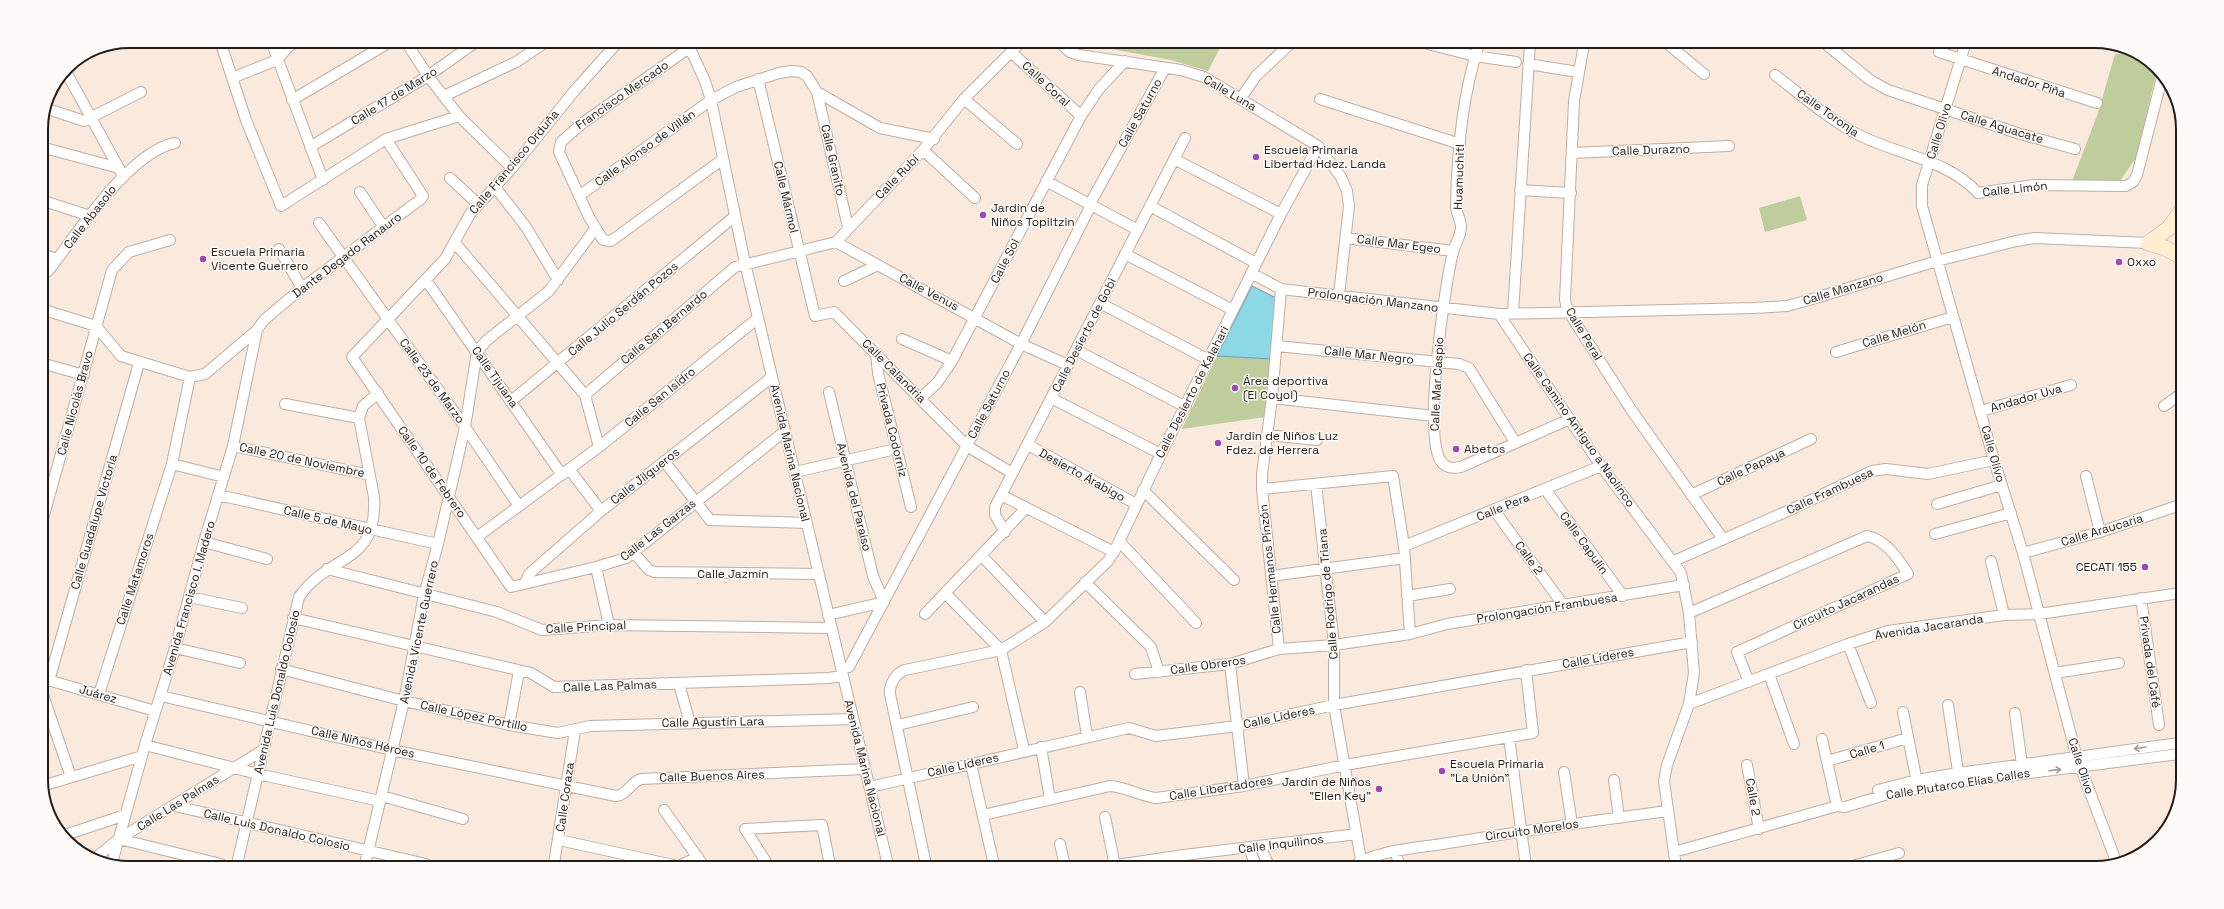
<svg xmlns="http://www.w3.org/2000/svg" width="2224" height="909" font-family="'Space Grotesk',sans-serif">
<style>
.green{fill:#bfcc9b}
.water{fill:#8dd8e6;stroke:#6da0a8}
.lines{fill:none;stroke-linecap:round;stroke-linejoin:round}
.minor-casing{stroke:#bdaea3;stroke-width:12}
.secondary-casing{stroke:#bdaea3;stroke-width:16}
.minor{stroke:#fff;stroke-width:10}
.secondary{stroke:#feeed2;stroke-width:15}
.oneway{stroke:#9c9998}
.poi-dot{fill:#9b47b6;stroke:#fdfaf7;stroke-width:1.5}
.labels{text-anchor:middle;stroke-width:3;stroke-linejoin:round;paint-order:stroke}
.street-label{font-size:12px;fill:#231d19;stroke:#fdfaf7}
.poi-label{font-size:12px;fill:#231d19;stroke:#fdfaf7;text-anchor:start}
.rim{fill:none;stroke:#231d19;stroke-width:2}
</style>
<rect width="100%" height="100%" fill="#faeade"/>
<path class="green" d="M1079 43 1222 44 1208 71 1171 60Z
M2133 53 2157 70 2136 158 2117 185 2071 184 2098 113 2115 54Z
M1800 196 1807 220 1765 232 1759 208Z
M1217 356 1272 359 1265 417 1182 429Z"/>
<path class="water" d="M1252 286 1278 299 1272 359 1217 356Z"/>
<g class="lines">
<g class="minor-casing">
<path id="minor" d="M220 41 246 120 281 206 386 139 459 116
M271 41 323 180
M406 42 428 76 459 116 512 168
M618 42 576 89 512 168 470 214 445 259 352 357 511 587 596 567 626 558 785 431
M687 42 705 81 711 100 745 263 888 865
M1060 43 1070 52 1079 55 1181 70 1204 77 1318 146 1341 177 1347 191 1349 206 1339 295
M1428 44 1475 56 1516 62
M1479 44C1462 96 1457 152 1456 206 1456 213 1461 220 1461 227 1461 237 1455 243 1453 252 1444 289 1424 430 1440 460 1445 468 1452 469 1461 467L1570 419
M1584 44 1574 101 1565 300 1568 311 1632 411 1723 539
M1669 45 1704 74
M1827 45 1870 80 1888 90 2017 133 2075 149
M1965 45 1922 185V206L1994 460 2023 553 2077 758 2116 861
M689 48 584 122 561 142 559 152 589 217 603 240 611 241 723 159
M1011 52 1081 116
M1939 52 2097 103
M1528 64 1578 72
M65 70 123 176
M1775 75C1800 94 1831 121 1859 135 1898 155 1947 159 1978 193L2034 185 2126 186 2133 182 2137 175 2163 74
M232 78 277 60 288 47 297 41
M758 79 815 316 834 312 967 446 1012 473
M817 92 880 128 934 139
M444 96 516 62 546 42
M1241 98 1256 76 1290 44
M964 99 1017 144
M1320 99 1460 144
M292 100 390 42
M45 108 84 121 141 92
M41 147 119 168
M310 147 428 76 476 42
M923 150 975 198
M1572 153 1729 146
M1174 159 1281 214
M450 178 478 204
M1046 181 1138 230
M495 187 526 227 558 280
M1520 190 1571 193
M360 192 383 226
M579 196 711 100 736 87 779 73 792 71 801 72 807 76 817 92 848 227
M41 200 90 216
M1092 200 1165 68
M1150 206 1256 263
M319 223 465 427 519 506
M1346 238 1453 251
M836 242 1021 344 1068 365
M455 243 585 395 599 447
M279 249 302 288
M41 254 57 259
M1125 254 1233 310
M1251 273 1281 289 1499 314 1753 308 1787 306 1809 300 1937 261 2016 241 2035 238 2148 243
M41 277 49 270C77 234 129 152 175 143
M426 280 562 475
M844 281 878 265
M1100 303 1209 360
M41 309 96 326
M1513 313 1530 44
M1499 314 1601 466 1681 573 1689 613 1694 673 1689 704 1667 765 1664 781 1676 867
M96 326 121 356 190 377 205 374 257 330
M902 339 952 361
M1277 346 1459 364 1469 368 1515 442
M1076 350 1186 407
M1836 352 1953 317
M876 353 878 373 911 507
M41 363 84 375
M829 392 873 576 884 602
M585 395 735 267 836 242 923 150 964 99 1020 43
M921 398 937 383 952 361 1081 116 1099 89 1125 61
M1051 398 1161 454
M1272 398 1434 416
M511 401 735 216
M285 404 359 418
M2164 406 2181 394
M1981 411 2071 385
M1267 435 1317 440
M1028 445 1136 504
M233 446 370 475
M664 461 710 520 807 523
M172 464 224 477
M569 469 601 511
M795 472 896 449
M2086 476 2100 532
M1316 484 1334 645V705L1361 860
M1262 489 1393 476 1404 546 1410 634
M1545 489 1623 596
M1143 490 1234 580
M218 495 438 544
M1001 495 1114 552
M1691 495 1811 439
M1937 504 2002 485
M1494 510 1564 606
M41 526 112 270 129 252 170 240
M1005 532 995 515V507L1185 138
M1935 534 2011 513
M477 537 599 447 758 318
M1119 541 1196 623
M204 542 267 559
M1404 546 1601 466
M633 552 649 570 655 572 819 574
M2023 553 2100 532 2180 505
M981 555 1045 622
M1674 561 1792 509 1872 471 1886 469 1928 474 1994 460
M1991 561 2004 615
M596 567 609 625
M327 569 497 612 542 630 609 625 831 628
M1271 576 1405 558
M1085 582 1151 647 1159 672
M525 583 529 574 601 511 772 377
M945 593 1001 650 1024 750
M1407 596 1450 589
M189 597 242 608
M2141 598 2159 725
M1689 613 1867 536C1885 539 1899 559 1908 574L1737 652 1749 682
M925 614 1026 508
M828 615 884 602
M293 618 531 673 554 687 829 678 842 676
M1848 644 1871 703
M175 648 240 663
M1279 649 1262 489V474L1272 398 1281 289
M1230 664 1244 786
M849 667 1021 344 1091 205
M281 669 404 701 509 725 558 733 590 726 853 719
M2055 673 2119 663
M1135 674 1230 664 1279 649 1334 645 1410 634 1447 624 1684 585
M1769 674 1794 744
M41 678 155 711
M49 681 139 363
M679 684 690 723
M41 689 71 777
M1080 692 1087 736
M99 694 172 464 190 377
M161 696 392 750 616 796C627 795 631 782 641 779L865 769
M1689 704 1848 644 1888 631 2004 615 2039 614 2180 593
M1948 705 1959 778
M1903 712 1918 787
M2015 713 2022 765
M509 725 519 671
M898 725 973 707
M1509 737 1526 867
M1822 739 1837 806
M145 745 258 774 380 801
M1041 747 1050 799
M1827 761 1908 738
M971 764 994 865
M1747 765 1759 829
M1564 772 1572 824
M1614 780 1619 818
M42 786 142 756
M870 787 1129 728 1156 736 1237 726 1334 705 1692 642
M1878 790 1917 780 1958 773 2179 743
M382 796 463 819
M175 806 426 864
M664 810 703 865
M983 815 1110 786C1126 787 1140 796 1156 798L1244 786 1345 765 1533 733 1526 670
M1105 817 1115 866
M62 836 125 815
M119 839 221 864
M559 840 673 865
M1060 844 1065 866
M1260 846 1269 866
M1249 848 1256 866
M1396 852 1399 866
M1674 852 1837 806 1845 807 1888 794 1959 782 2179 754
M1184 855 1191 866
M94 859 119 839 263 750
M112 863 145 745 175 648 204 542 233 446 257 330 264 320 302 288 421 199 423 196 386 139
M237 864 299 597C330 552 378 566 374 497L359 418 363 406 378 393
M365 864 404 701 424 595 438 544 465 427 477 352 486 341 549 291 595 229
M554 864 575 730
M681 865 698 857
M768 865 745 829 822 825 830 865
M926 865 890 694C889 684 896 673 905 670L1001 650 1045 622 1108 561 1114 552 1161 454 1281 214 1318 146
M1110 866 1184 855 1357 834
M1354 866C1374 851 1416 848 1442 844 1517 832 1592 821 1667 811
M1663 867 1676 865
M1849 867 1899 853"/>
</g>
<g class="secondary-casing">
<path id="secondary" d="M2148 243 2169 228 2182 210
M2148 243 2165 248 2182 257"/>
</g>
<use href="#minor" class="minor"/>
<use href="#secondary" class="secondary"/>
</g>
<defs><path id="oneway-shaft" d="M-6 0H5M1.5-3L5.5 0L1.5 3" fill="none" stroke-width="1.6" stroke-linecap="round" stroke-linejoin="round"/></defs>
<g class="oneway">
<use href="#oneway-shaft" transform="translate(2140 748) rotate(171)"/>
<use href="#oneway-shaft" transform="translate(2055 770) rotate(-7)"/>
</g>
<g class="poi-dot">
<circle cx="1256" cy="157" r="4"/>
<circle cx="983" cy="215" r="4"/>
<circle cx="203" cy="259" r="4"/>
<circle cx="2119" cy="262" r="4"/>
<circle cx="1235" cy="388" r="4"/>
<circle cx="1218" cy="443" r="4"/>
<circle cx="1456" cy="449" r="4"/>
<circle cx="2145" cy="567" r="4"/>
<circle cx="1442" cy="771" r="4"/>
<circle cx="1379" cy="789" r="4"/>
</g>
<g class="labels">
<g class="street-label">
<text transform="translate(2029 82) rotate(18)" y="4">Andador Piña</text>
<text transform="translate(1046 84) rotate(43)" y="4">Calle Coral</text>
<text transform="translate(1230 93) rotate(30)" y="4">Calle Luna</text>
<text transform="translate(622 95) rotate(-35)" y="4">Francisco Mercado</text>
<text transform="translate(394 96) rotate(-32)" y="4">Calle 17 de Marzo</text>
<text transform="translate(1140 113) rotate(-61)" y="4">Calle Saturno</text>
<text transform="translate(1828 113) rotate(35)" y="4">Calle Toronja</text>
<text transform="translate(2002 127) rotate(17)" y="4">Calle Aguacate</text>
<text transform="translate(1939 131) rotate(-73)" y="4">Calle Olivo</text>
<text transform="translate(645 148) rotate(-36)" y="4">Calle Alonso de Villán</text>
<text transform="translate(1651 150) rotate(-2)" y="4">Calle Durazno</text>
<text transform="translate(833 160) rotate(77)" y="4">Calle Granito</text>
<text transform="translate(514 162) rotate(-50)" y="4">Calle Francisco Orduña</text>
<text transform="translate(897 177) rotate(-46)" y="4">Calle Rubí</text>
<text transform="translate(1459 177) rotate(-88)" y="4">Huamuchitl</text>
<text transform="translate(2015 189) rotate(-6)" y="4">Calle Limón</text>
<text transform="translate(786 197) rotate(77)" y="4">Calle Mármol</text>
<text transform="translate(90 217) rotate(-52)" y="4">Calle Abasolo</text>
<text transform="translate(1399 244) rotate(7)" y="4">Calle Mar Egeo</text>
<text transform="translate(347 255) rotate(-37)" y="4">Dante Degado Ranauro</text>
<text transform="translate(1005 261) rotate(-63)" y="4">Calle Sol</text>
<text transform="translate(1843 289) rotate(-17)" y="4">Calle Manzano</text>
<text transform="translate(929 292) rotate(28)" y="4">Calle Venus</text>
<text transform="translate(1373 300) rotate(7)" y="4">Prolongación Manzano</text>
<text transform="translate(623 309) rotate(-40)" y="4">Calle Julio Serdán Pozos</text>
<text transform="translate(664 327) rotate(-40)" y="4">Calle San Bernardo</text>
<text transform="translate(1584 334) rotate(59)" y="4">Calle Peral</text>
<text transform="translate(1894 334) rotate(-17)" y="4">Calle Melón</text>
<text transform="translate(1084 335) rotate(-63)" y="4">Calle Desierto de Gobi</text>
<text transform="translate(1369 355) rotate(6)" y="4">Calle Mar Negro</text>
<text transform="translate(894 371) rotate(45)" y="4">Calle Calandria</text>
<text transform="translate(495 377) rotate(55)" y="4">Calle Tijuana</text>
<text transform="translate(432 381) rotate(54)" y="4">Calle 23 de Marzo</text>
<text transform="translate(1437 384) rotate(-87)" y="4">Calle Mar Caspio</text>
<text transform="translate(1192 392) rotate(-63)" y="4">Calle Desierto de Kalahari</text>
<text transform="translate(660 397) rotate(-39)" y="4">Calle San Isidro</text>
<text transform="translate(2026 398) rotate(-16)" y="4">Andador Uva</text>
<text transform="translate(75 403) rotate(-75)" y="4">Calle Nicolás Bravo</text>
<text transform="translate(989 404) rotate(-62)" y="4">Calle Saturno</text>
<text transform="translate(892 430) rotate(76)" y="4">Privada Codorniz</text>
<text transform="translate(1579 430) rotate(55)" y="4">Calle Camino Antiguo a Naolinco</text>
<text transform="translate(790 453) rotate(77)" y="4">Avenida Marina Nacional</text>
<text transform="translate(1993 454) rotate(74)" y="4">Calle Olivo</text>
<text transform="translate(302 460) rotate(12)" y="4">Calle 20 de Noviembre</text>
<text transform="translate(1751 467) rotate(-25)" y="4">Calle Papaya</text>
<text transform="translate(432 472) rotate(55)" y="4">Calle 10 de Febrero</text>
<text transform="translate(1082 475) rotate(29)" y="4">Desierto Árabigo</text>
<text transform="translate(645 476) rotate(-38)" y="4">Calle Jilgueros</text>
<text transform="translate(1830 491) rotate(-25)" y="4">Calle Frambuesa</text>
<text transform="translate(854 497) rotate(76)" y="4">Avenida del Paraíso</text>
<text transform="translate(1503 507) rotate(-22)" y="4">Calle Pera</text>
<text transform="translate(328 520) rotate(13)" y="4">Calle 5 de Mayo</text>
<text transform="translate(94 522) rotate(-74)" y="4">Calle Guadalupe Victoria</text>
<text transform="translate(658 530) rotate(-38)" y="4">Calle Las Garzas</text>
<text transform="translate(2102 530) rotate(-17)" y="4">Calle Araucaria</text>
<text transform="translate(1584 543) rotate(54)" y="4">Calle Capulín</text>
<text transform="translate(1529 558) rotate(54)" y="4">Calle 2</text>
<text transform="translate(1270 569) rotate(-96)" y="4">Calle Hermanos Pinzón</text>
<text x="733" y="578">Calle Jazmín</text>
<text transform="translate(135 579) rotate(-72)" y="4">Calle Matamoros</text>
<text transform="translate(1328 594) rotate(-95)" y="4">Calle Rodrigo de Triana</text>
<text transform="translate(189 598) rotate(-74)" y="4">Avenida Francisco I. Madero</text>
<text transform="translate(1846 602) rotate(-25)" y="4">Circuito Jacarandas</text>
<text transform="translate(1547 608) rotate(-9)" y="4">Prolongación Frambuesa</text>
<text transform="translate(586 627) rotate(-3)" y="4">Calle Principal</text>
<text transform="translate(1929 627) rotate(-9)" y="4">Avenida Jacaranda</text>
<text transform="translate(419 632) rotate(-78)" y="4">Avenida Vicente Guerrero</text>
<text transform="translate(1598 658) rotate(-10)" y="4">Calle Líderes</text>
<text transform="translate(2150 662) rotate(82)" y="4">Privada del Café</text>
<text transform="translate(1208 665) rotate(-8)" y="4">Calle Obreros</text>
<text transform="translate(610 686) rotate(-2)" y="4">Calle Las Palmas</text>
<text transform="translate(277 692) rotate(-77)" y="4">Avenida Luis Donaldo Colosio</text>
<text transform="translate(98 694) rotate(16)" y="4">Juárez</text>
<text transform="translate(474 716) rotate(12)" y="4">Calle López Portillo</text>
<text transform="translate(1279 717) rotate(-12)" y="4">Calle Líderes</text>
<text transform="translate(713 722) rotate(-1)" y="4">Calle Agustín Lara</text>
<text transform="translate(363 742) rotate(13)" y="4">Calle Niños Héroes</text>
<text transform="translate(1867 750) rotate(-16)" y="4">Calle 1</text>
<text transform="translate(963 765) rotate(-13)" y="4">Calle Líderes</text>
<text transform="translate(2081 766) rotate(72)" y="4">Calle Olivo</text>
<text transform="translate(865 768) rotate(76)" y="4">Avenida Marina Nacional</text>
<text transform="translate(712 776) rotate(-2)" y="4">Calle Buenos Aires</text>
<text transform="translate(1958 784) rotate(-9)" y="4">Calle Plutarco Elías Calles</text>
<text transform="translate(1221 788) rotate(-9)" y="4">Calle Libertadores</text>
<text transform="translate(565 797) rotate(-82)" y="4">Calle Coraza</text>
<text transform="translate(1753 797) rotate(80)" y="4">Calle 2</text>
<text transform="translate(178 803) rotate(-32)" y="4">Calle Las Palmas</text>
<text transform="translate(277 830) rotate(13)" y="4">Calle Luis Donaldo Colosio</text>
<text transform="translate(1532 830) rotate(-8)" y="4">Circuito Morelos</text>
<text transform="translate(1281 844) rotate(-7)" y="4">Calle Inquilinos</text>
</g>
<g class="poi-label">
<text x="1264" y="154">Escuela Primaria<tspan x="1264" dy="14">Libertad Hdez. Landa</tspan></text>
<text x="991" y="212">Jardín de<tspan x="991" dy="14">Niños Topiltzin</tspan></text>
<text x="211" y="256">Escuela Primaria<tspan x="211" dy="14">Vicente Guerrero</tspan></text>
<text x="2127" y="266">Oxxo</text>
<text x="1243" y="385">Área deportiva<tspan x="1243" dy="14">(El Coyol)</tspan></text>
<text x="1226" y="440">Jardín de Niños Luz<tspan x="1226" dy="14">Fdez. de Herrera</tspan></text>
<text x="1464" y="453">Abetos</text>
<text x="2137" y="571" text-anchor="end">CECATI 155</text>
<text x="1450" y="768">Escuela Primaria<tspan x="1450" dy="14">"La Unión"</tspan></text>
<text x="1371" y="786" text-anchor="end">Jardín de Niños<tspan x="1371" dy="14">"Ellen Key"</tspan></text>
</g>
</g>
<path d="M0 0H2224V909H0ZM129 48H2095A81 81 0 0 1 2176 129V780A81 81 0 0 1 2095 861H129A81 81 0 0 1 48 780V129A81 81 0 0 1 129 48Z" fill="#fdfaf7" fill-rule="evenodd"/>
<path class="rim" d="M129 48H2095A81 81 0 0 1 2176 129V780A81 81 0 0 1 2095 861H129A81 81 0 0 1 48 780V129A81 81 0 0 1 129 48Z"/>
</svg>
